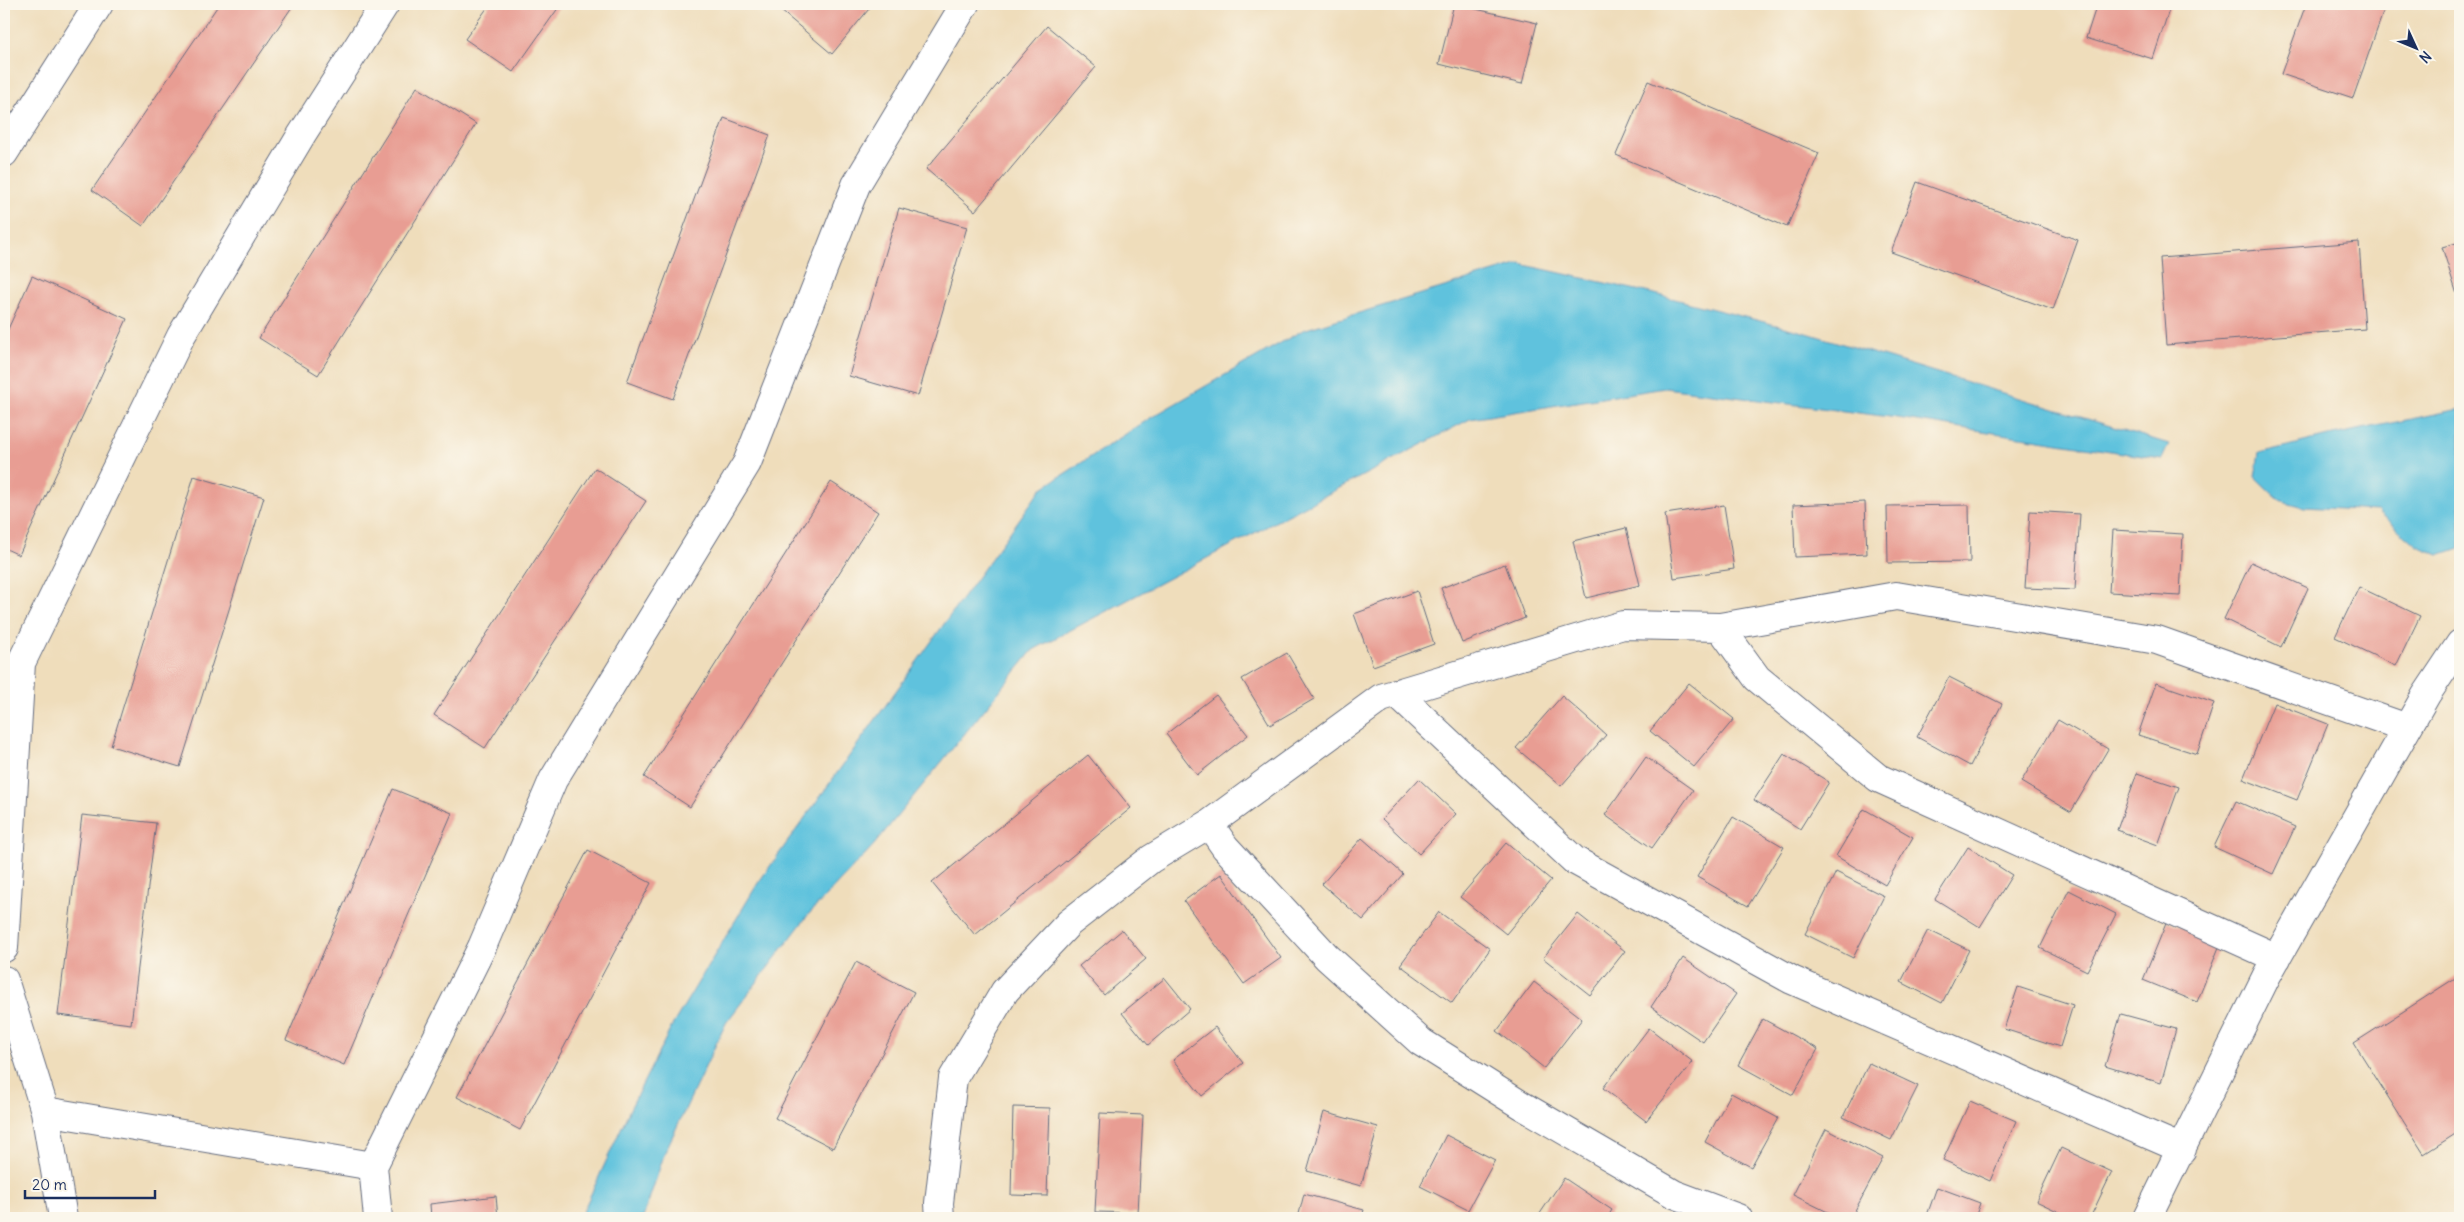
<svg xmlns="http://www.w3.org/2000/svg" width="2464" height="1222" font-family="Delius,sans-serif">
<style>
.water{fill:#5fc2dd;stroke:#3d789e}
.building{fill:#e89d93}
.lines{fill:none;stroke-linecap:round;stroke-linejoin:round}
.minor-casing{stroke:#656c7f;stroke-width:30}
.minor{stroke:#fff;stroke-width:28}
</style>
<rect width="100%" height="100%" fill="#fbf7ec"/>
<filter id="ink" filterUnits="userSpaceOnUse"><feTurbulence type="fractalNoise" baseFrequency=".02" numOctaves="2"/><feDisplacementMap in="SourceGraphic" scale="10" xChannelSelector="R" yChannelSelector="G"/><feConvolveMatrix kernelMatrix="1 2 1 2 8 2 1 2 1" color-interpolation-filters="sRGB"/></filter>
<filter id="wash" filterUnits="userSpaceOnUse"><feTurbulence type="fractalNoise" baseFrequency=".0096" numOctaves="4" result="noise"/><feDisplacementMap in="SourceGraphic" scale="20" xChannelSelector="R" yChannelSelector="G"/><feGaussianBlur stdDeviation="1.12" result="paint"/><feColorMatrix in="noise" values="0 0 0 0 0 0 0 0 0 0 0 0 0 0 0 0 0 1.4 0 .05"/><feComposite in="paint" operator="in"/></filter>
<g filter="url(#wash)">
<rect width="100%" height="100%" fill="#efddbb"/>
<path class="water" d="M1520 264 1659 295 1807 333 2169 444 2162 459 1898 418 1665 388 1470 419 1033 650 873 846 808 915 726 1023 665 1152 643 1218H580L630 1109 673 1024 758 883 1041 489 1152 417 1303 330Z
M2460 409V548L2439 555 2417 546 2377 511 2304 507 2279 500 2255 477 2259 453 2328 436Z"/>
<g id="blocks">
<path class="building" d="M219 4H294L143 226 92 190Z
M490 4H561L513 72 465 39Z
M786 4H873L832 54 780 10Z
M1454 4 1537 23 1522 84 1439 64Z
M2097 4H2171L2153 59 2086 38Z
M2306 4H2386L2353 98 2281 74Z
M1047 26 1096 67 975 211 926 169Z
M1648 81 1819 153 1787 227 1616 155Z
M417 87 476 124 318 375 259 338Z
M724 118 770 135 673 399 627 382Z
M1917 182 2078 240 2053 310 1891 252Z
M899 208 967 227 918 396 849 376Z
M2359 242 2365 329 2166 345 2160 258Z
M2460 242V304L2442 247Z
M32 276 127 319 19 555 4 548V338Z
M595 468 646 501 485 748 434 715Z
M194 476 264 497 180 767 111 746Z
M831 482 878 512 690 807 644 777Z
M1865 502 1867 554 1795 557 1793 505Z
M1724 505 1734 569 1674 578 1665 514Z
M1969 505 1970 562 1888 563 1887 506Z
M2030 511 2080 514 2075 590 2025 588Z
M1626 528 1640 585 1586 598 1573 541Z
M2113 530 2183 534 2180 596 2109 592Z
M2251 562 2308 588 2281 647 2224 619Z
M1505 564 1525 618 1462 643 1441 588Z
M2359 587 2420 616 2396 666 2335 637Z
M1417 591 1434 644 1373 666 1354 614Z
M1287 653 1314 699 1270 725 1242 679Z
M1949 677 2002 704 1970 766 1917 737Z
M1689 683 1734 719 1694 767 1650 731Z
M2156 683 2214 703 2197 754 2138 735Z
M1216 695 1248 735 1197 775 1166 734Z
M1562 696 1606 735 1561 786 1516 748Z
M2274 703 2328 724 2297 800 2243 779Z
M2058 720 2108 749 2071 812 2021 782Z
M1784 754 1829 782 1800 829 1754 800Z
M1088 755 1131 808 975 935 932 883Z
M1646 757 1693 790 1652 848 1605 815Z
M2137 773 2179 787 2158 845 2117 830Z
M1419 779 1456 814 1419 854 1382 819Z
M393 789 452 813 344 1065 286 1040Z
M2236 801 2295 827 2273 874 2214 847Z
M1864 809 1913 837 1885 885 1836 856Z
M82 815 156 823 131 1024 58 1015Z
M1733 817 1784 847 1748 906 1697 877Z
M1362 838 1403 874 1363 920 1322 884Z
M1506 843 1551 880 1506 934 1460 897Z
M1968 847 2012 875 1980 927 1935 899Z
M588 850 651 883 520 1130 457 1097Z
M1836 872 1884 896 1853 958 1805 934Z
M1221 874 1281 958 1244 984 1184 901Z
M2069 890 2116 914 2087 971 2040 948Z
M1439 912 1490 949 1452 1003 1400 965Z
M1578 914 1625 951 1590 995 1543 958Z
M2167 921 2221 942 2197 1002 2143 980Z
M1122 930 1146 959 1104 995 1079 966Z
M1928 930 1969 950 1942 1003 1901 982Z
M1683 958 1736 994 1703 1042 1651 1007Z
M856 962 914 992 833 1148 775 1118Z
M2460 975V1131L2424 1154 2354 1043Z
M1165 978 1190 1009 1148 1045 1122 1013Z
M1534 982 1582 1019 1544 1068 1497 1031Z
M2018 987 2073 1005 2060 1047 2004 1029Z
M2121 1014 2176 1029 2161 1083 2105 1066Z
M1763 1019 1818 1049 1793 1095 1738 1065Z
M1215 1027 1243 1063 1202 1096 1173 1060Z
M1649 1028 1693 1062 1646 1121 1603 1088Z
M1869 1063 1918 1086 1891 1140 1843 1117Z
M1731 1093 1778 1118 1751 1167 1705 1142Z
M1970 1101 2016 1121 1990 1181 1943 1160Z
M1013 1107 1050 1108 1047 1196 1011 1195Z
M1324 1112 1378 1127 1361 1186 1307 1171Z
M1100 1113 1143 1115 1138 1213 1095 1212Z
M1826 1129 1883 1158 1851 1218H1840L1793 1195Z
M1446 1135 1495 1160 1468 1210 1420 1186Z
M2061 1148 2112 1172 2090 1218H2072L2036 1201Z
M1564 1178 1612 1210 1607 1218H1537Z
M1937 1187 1980 1203 1975 1218H1926Z
M1304 1194 1364 1210 1361 1218H1298Z
M496 1196 498 1218H431L430 1204Z"/>
</g>
</g>
<g filter="url(#ink)">
<use href="#blocks" fill-opacity="0" stroke="#656c7f" stroke-width="1"/>
<g class="lines">
<g class="minor-casing">
<path id="minor" d="M4 153 99 4
M1720 627 1757 678 1878 778 2277 958
M1396 693 1574 860 1792 980 2182 1149
M1209 824 1381 698 1623 625 1720 627 1896 596 2157 640 2407 728
M4 948 21 663 181 336 302 134 385 4
M4 980 45 1111 63 1218
M45 1111 373 1166 378 1218
M373 1166 482 947 553 780 747 463 856 185 965 4
M940 1218 939 1203 953 1078 1005 991 1069 923 1151 859 1209 824 1225 847 1327 957 1421 1042 1521 1105 1674 1194 1738 1218
M2147 1218 2267 975 2426 695 2460 644"/>
</g>
<use href="#minor" class="minor"/>
</g>
</g>
<rect width="2464" height="1222" fill="none" stroke="#fbf7ec" stroke-width="20"/>
<g transform="translate(2416 48) rotate(134)" stroke="#fbf7ec" stroke-width="4" paint-order="stroke">
<path d="M0-4L9 19L0 12L-9 19Z" fill="#1b2f5e"/>
<text y="-8" font-size="14" font-weight="bold" text-anchor="middle" fill="#1b2f5e">N</text>
</g>
<path d="M25 1190v8h130v-8" fill="none" stroke="#1b2f5e" stroke-width="2.5"/>
<text x="32" y="1190" font-size="15" fill="#1b2f5e" stroke="#fbf7ec" stroke-width="4" paint-order="stroke">20 m</text>
</svg>
